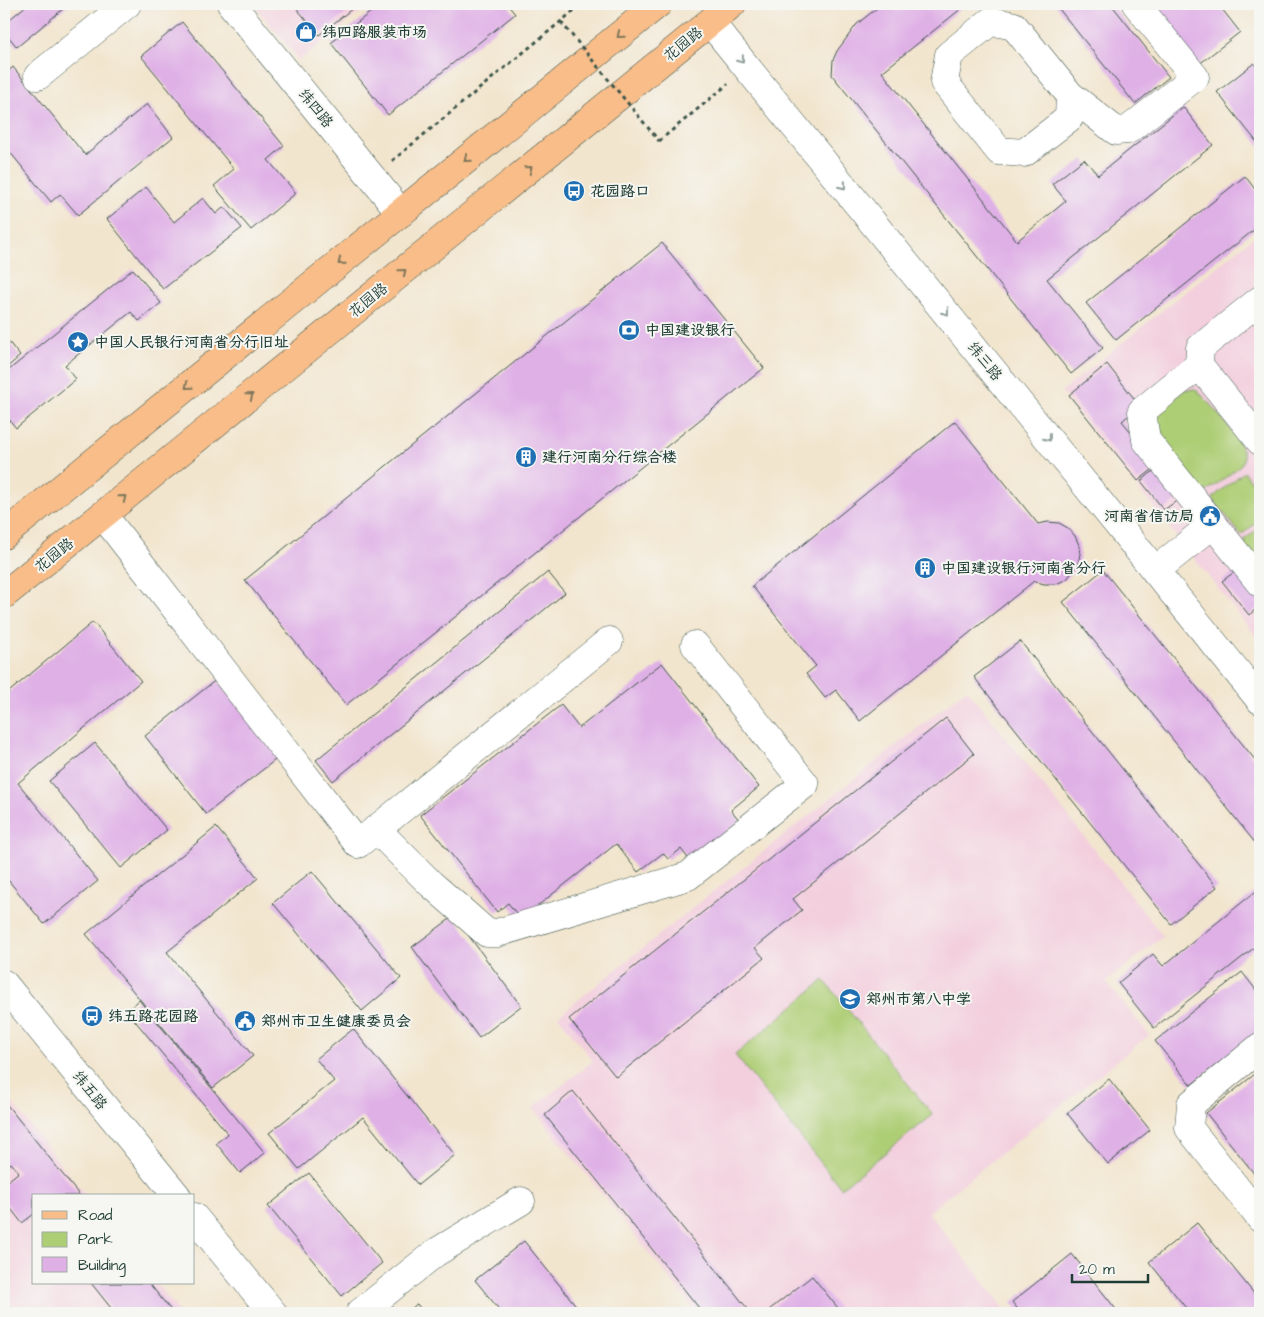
<svg xmlns="http://www.w3.org/2000/svg" width="1264" height="1317" font-family="'Architects Daughter','LXGW WenKai TC',sans-serif">
<style>
.built{fill:#f3cfde}
.green{fill:#aece76;stroke:#668655}
.building{fill:#dfb0e6}
.lines{fill:none;stroke-linecap:round;stroke-linejoin:round}
.minor-casing{stroke:#3f564b;stroke-width:29}
.major-casing{stroke:#3f564b;stroke-width:29}
.path{stroke:#3f564b;stroke-width:3;stroke-dasharray:4 4;stroke-linecap:butt}
.minor{stroke:#fff;stroke-width:28}
.major{stroke:#f8bd89;stroke-width:28}
.path-bridge{stroke:#3f564b;stroke-width:3;stroke-dasharray:4 4;stroke-linecap:butt}
.oneway{stroke:#81775a}
.oneway2{stroke:#8f9e9a}
.labels{text-anchor:middle;stroke-width:4;stroke-linejoin:round;paint-order:stroke}
.poi-label{font-size:15px;font-weight:bold;fill:#1f3d34;stroke:#f6f6f2;text-anchor:start}
.street-label{font-size:15px;fill:#1f3d34;stroke:#f6f6f2}
</style>
<rect width="100%" height="100%" fill="#f6f6f2"/>
<filter id="ink" filterUnits="userSpaceOnUse"><feTurbulence type="fractalNoise" baseFrequency=".02" numOctaves="2"/><feDisplacementMap in="SourceGraphic" scale="10" xChannelSelector="R" yChannelSelector="G"/><feConvolveMatrix kernelMatrix="1 2 1 2 8 2 1 2 1" color-interpolation-filters="sRGB"/></filter>
<filter id="wash" filterUnits="userSpaceOnUse"><feTurbulence type="fractalNoise" baseFrequency=".0096" numOctaves="4" result="noise"/><feDisplacementMap in="SourceGraphic" scale="20" xChannelSelector="R" yChannelSelector="G"/><feGaussianBlur stdDeviation="1.12" result="paint"/><feColorMatrix in="noise" values="0 0 0 0 0 0 0 0 0 0 0 0 0 0 0 0 0 1.4 0 .05"/><feComposite in="paint" operator="in"/></filter>
<g filter="url(#wash)">
<rect width="100%" height="100%" fill="#f2e5ce"/>
<path class="built" d="M253 4H371L299 60Z
M1260 232V641L1061 392Z
M967 689 1163 936 1106 982 1149 1035 928 1212 1008 1313H697L533 1108 593 1061 558 1016Z
M5 1094 86 1196H34V1283H156L180 1313H4V1096Z"/>
<path class="green" d="M1194 389 1200 393C1210 405 1252 448 1242 463 1238 469 1214 486 1206 492L1197 489 1148 419 1184 390Z
M1244 472 1260 492V520L1241 535 1212 498Z
M1260 527V570L1245 548V539Z
M824 980 933 1115 841 1188 735 1055Z"/>
<g id="blocks">
<path class="building" d="M28 4H69L17 47 4 31V24Z
M293 4H358L319 35Z
M381 4H507L515 14 388 115 331 43Z
M882 4H967L882 72 1017 241 1066 201 1052 184 1084 159 1098 175 1183 107 1213 145 1047 279 1103 348 1071 374 832 75 833 60 837 51 857 24Z
M1055 4H1111L1169 77 1135 104Z
M1150 4H1218L1240 32 1198 65Z
M182 22 284 146 268 160 296 193 251 230 214 186 234 169 141 56Z
M1254 63 1260 72V146L1217 92Z
M13 67 85 155 147 104 173 137 78 215 60 194 51 202 4 145V75Z
M1245 176 1260 196V225L1116 340 1086 303Z
M146 187 174 222 203 198 216 214 224 207 242 228 163 289 107 219Z
M662 243 764 368 346 705 245 580Z
M133 269 161 303 139 321 131 312 65 365 76 379 16 428 4 413V374Z
M4 336 20 356 4 370Z
M1107 364 1140 406 1122 421 1158 465 1138 481 1069 395Z
M955 421 1038 524 1048 522 1059 523 1068 528 1075 536 1079 545 1080 554 1078 564 1067 579 1056 584H1044L1034 581 860 721 836 690 825 698 806 674 816 666 752 586Z
M1156 469 1179 499 1164 510 1141 481Z
M1240 568 1260 594V606L1249 615 1222 581Z
M1103 570 1260 766V849L1063 602Z
M548 572 565 593 333 781 316 760Z
M93 622 141 681 18 783 98 881 44 924 4 875V696Z
M1020 641 1217 887 1171 924 974 677Z
M662 663 759 787 731 810 740 821 690 861 681 849 668 859 663 853 638 872 616 844 521 919 508 903 497 912 420 815 561 705 579 728Z
M217 679 279 757 206 814 145 736Z
M946 718 974 754 793 899 802 910 755 948 764 958 616 1077 569 1019Z
M95 743 167 830 121 868 49 781Z
M216 827 258 878 167 952 253 1056 213 1088 86 934Z
M312 871 401 978 362 1011 273 903Z
M1260 888V943L1154 1028 1118 983 1153 954 1163 966Z
M454 916 521 1006 479 1038 412 947Z
M1242 972 1260 995V1030L1191 1085 1155 1041Z
M139 1000 265 1153 240 1173 216 1143 228 1134 127 1011Z
M353 1029 455 1155 418 1185 363 1117 299 1169 269 1133 334 1081 316 1059Z
M1260 1070V1181L1206 1113Z
M1109 1079 1150 1130 1108 1164 1067 1113Z
M573 1091 751 1313H703L545 1115Z
M7 1105 80 1196H34V1214L22 1223 4 1200V1184L19 1172 11 1163 4 1169V1107Z
M309 1173 382 1263 342 1296 268 1206Z
M1197 1223 1260 1301V1313H1190L1149 1262Z
M524 1241 582 1313H502L475 1280Z
M1072 1254 1119 1313H1021L1012 1302Z
M812 1276 842 1313H772L769 1310Z
M91 1283H149L173 1313H115Z
M417 1304 424 1313H406Z"/>
</g>
</g>
<g filter="url(#ink)">
<use href="#blocks" fill-opacity="0" stroke="#3f564b" stroke-width="1"/>
<g class="lines">
<g class="minor-casing">
<path id="minor" d="M231 4 401 213
M991 21 1014 26 1070 95 1069 118 1024 153 999 151 944 82 949 55Z
M710 22 1260 700
M38 76 127 4
M1070 95 1116 131 1128 130 1195 77 1136 4
M1199 365 1200 348 1260 300
M1260 441 1199 365 1142 411 1146 440 1260 583
M103 515 358 844 609 641
M1155 571 1213 524
M376 829 431 884 487 933H497L688 876 805 784 695 645
M4 984 177 1196
M1260 1047 1191 1104 1189 1128 1260 1218
M194 1217 273 1313
M360 1313 435 1253 521 1201"/>
</g>
<g class="major-casing">
<path id="major" d="M4 535 658 4
M4 595 732 4"/>
</g>
<path class="path" d="M659 141 728 84
M392 161 582 4"/>
<use href="#minor" class="minor"/>
<use href="#major" class="major"/>
<path class="path-bridge" d="M561 22 659 141"/>
</g>
<defs><path id="oneway-chevron" d="M-2-3.5L2.5 0L-2 3.5" fill="none" stroke-width="1.6" stroke-linecap="round" stroke-linejoin="round" transform="scale(1.25)"/></defs>
<g class="oneway">
<use href="#oneway-chevron" transform="translate(620 35) rotate(141)"/>
<use href="#oneway-chevron" transform="translate(467 159) rotate(141)"/>
<use href="#oneway-chevron" transform="translate(529 169) rotate(-39)"/>
<use href="#oneway-chevron" transform="translate(341 262) rotate(141)"/>
<use href="#oneway-chevron" transform="translate(403 272) rotate(-39)"/>
<use href="#oneway-chevron" transform="translate(188 386) rotate(141)"/>
<use href="#oneway-chevron" transform="translate(250 396) rotate(-39)"/>
<use href="#oneway-chevron" transform="translate(123 498) rotate(-39)"/>
</g>
<g class="oneway2">
<use href="#oneway-chevron" transform="translate(741 60) rotate(51)"/>
<use href="#oneway-chevron" transform="translate(843 186) rotate(51)"/>
<use href="#oneway-chevron" transform="translate(946 312) rotate(51)"/>
<use href="#oneway-chevron" transform="translate(1048 438) rotate(51)"/>
</g>
</g>
<defs>
<g id="shop-disc" transform="scale(1.125)"><circle r="9.5" fill="#1f6fb2" stroke="#f6f6f2"/><path d="M-5-2.5h2.3a2.7 3.5 0 0 1 5.4 0H5L5.5 6h-11ZM-1.5-2.5h3a1.5 2.3 0 0 0-3 0Z" fill="#fff"/></g>
<g id="bus-disc" transform="scale(1.125)"><circle r="9.5" fill="#1f6fb2" stroke="#f6f6f2"/><path d="M-5-6H5V4H4V6H2V4H-2V6H-4V4H-5ZM-3.5-4V0h7V-4ZM-3.5 1.2v1.5H-2V1.2ZM2 1.2v1.5H3.5V1.2Z" fill="#fff"/></g>
<g id="bank-disc" transform="scale(1.125)"><circle r="9.5" fill="#1f6fb2" stroke="#f6f6f2"/><path d="M-6-4H6V4H-6ZM0-2.3a2.3 2.3 0 1 0 0 4.6a2.3 2.3 0 1 0 0-4.6Z" fill="#fff"/></g>
<g id="sight-disc" transform="scale(1.125)"><circle r="9.5" fill="#1f6fb2" stroke="#f6f6f2"/><path d="M0-6L1.8-2.2L6-1.7L2.9 1.2L3.7 5.4L0 3.3L-3.7 5.4L-2.9 1.2L-6-1.7L-1.8-2.2Z" fill="#fff"/></g>
<g id="building-disc" transform="scale(1.125)"><circle r="9.5" fill="#1f6fb2" stroke="#f6f6f2"/><path d="M-4-6H4V6H1V3H-1V6H-4ZM-2.5-4.3h1.7v1.8h-1.7ZM.8-4.3h1.7v1.8H.8ZM-2.5-1h1.7V.8h-1.7ZM.8-1h1.7V.8H.8Z" fill="#fff"/></g>
<g id="civic-disc" transform="scale(1.125)"><circle r="9.5" fill="#1f6fb2" stroke="#f6f6f2"/><path d="M-.6-6.5H3V-4.5H.6V-3L4-1V1h2V6H-6V1h2V-1L-.6-3ZM-1.2 2.5V6h2.4V2.5Z" fill="#fff"/></g>
<g id="school-disc" transform="scale(1.125)"><circle r="9.5" fill="#1f6fb2" stroke="#f6f6f2"/><path d="M0-5L7-2L0 1L-7-2ZM-4 1L0 2.5L4 1V4Q0 6-4 4Z" fill="#fff"/></g>
</defs>
<g fill-rule="evenodd">
<use href="#shop-disc" x="306" y="32"/>
<use href="#bus-disc" x="574" y="191"/>
<use href="#bank-disc" x="629" y="330"/>
<use href="#sight-disc" x="78" y="342"/>
<use href="#building-disc" x="526" y="457"/>
<use href="#civic-disc" x="1210" y="516"/>
<use href="#building-disc" x="925" y="568"/>
<use href="#school-disc" x="850" y="999"/>
<use href="#bus-disc" x="92" y="1016"/>
<use href="#civic-disc" x="245" y="1021"/>
</g>
<g class="labels">
<g class="poi-label">
<text x="322" y="37">纬四路服装市场</text>
<text x="590" y="196">花园路口</text>
<text x="645" y="335">中国建设银行</text>
<text x="94" y="347">中国人民银行河南省分行旧址</text>
<text x="542" y="462">建行河南分行综合楼</text>
<text x="1194" y="521" text-anchor="end">河南省信访局</text>
<text x="941" y="573">中国建设银行河南省分行</text>
<text x="866" y="1004">郑州市第八中学</text>
<text x="108" y="1021">纬五路花园路</text>
<text x="261" y="1026">郑州市卫生健康委员会</text>
</g>
<g class="street-label">
<text transform="translate(683 44) rotate(-39)" y="5">花园路</text>
<text transform="translate(316 108) rotate(51)" y="5">纬四路</text>
<text transform="translate(368 300) rotate(-39)" y="5">花园路</text>
<text transform="translate(985 361) rotate(51)" y="5">纬三路</text>
<text transform="translate(54 555) rotate(-39)" y="5">花园路</text>
<text transform="translate(90 1090) rotate(51)" y="5">纬五路</text>
</g>
</g>
<rect width="1264" height="1317" fill="none" stroke="#f6f6f2" stroke-width="20"/>
<rect x="32" y="1194" width="162" height="90" fill="#f6f6f2" stroke="#a0aca6"/>
<rect x="42" y="1211" width="25" height="8" fill="#f8bd89" stroke="#a0aca6"/>
<text x="78" y="1220" font-size="15" fill="#1f3d34">Road</text>
<rect x="42" y="1232" width="25" height="15" fill="#aece76" stroke="#a0aca6"/>
<text x="78" y="1244" font-size="15" fill="#1f3d34">Park</text>
<rect x="42" y="1257" width="25" height="15" fill="#dfb0e6" stroke="#a0aca6"/>
<text x="78" y="1270" font-size="15" fill="#1f3d34">Building</text>
<path d="M1072 1274v8h76v-8" fill="none" stroke="#1f3d34" stroke-width="2.5"/>
<text x="1079" y="1274" font-size="15" fill="#1f3d34" stroke="#f6f6f2" stroke-width="4" paint-order="stroke">20 m</text>
</svg>
